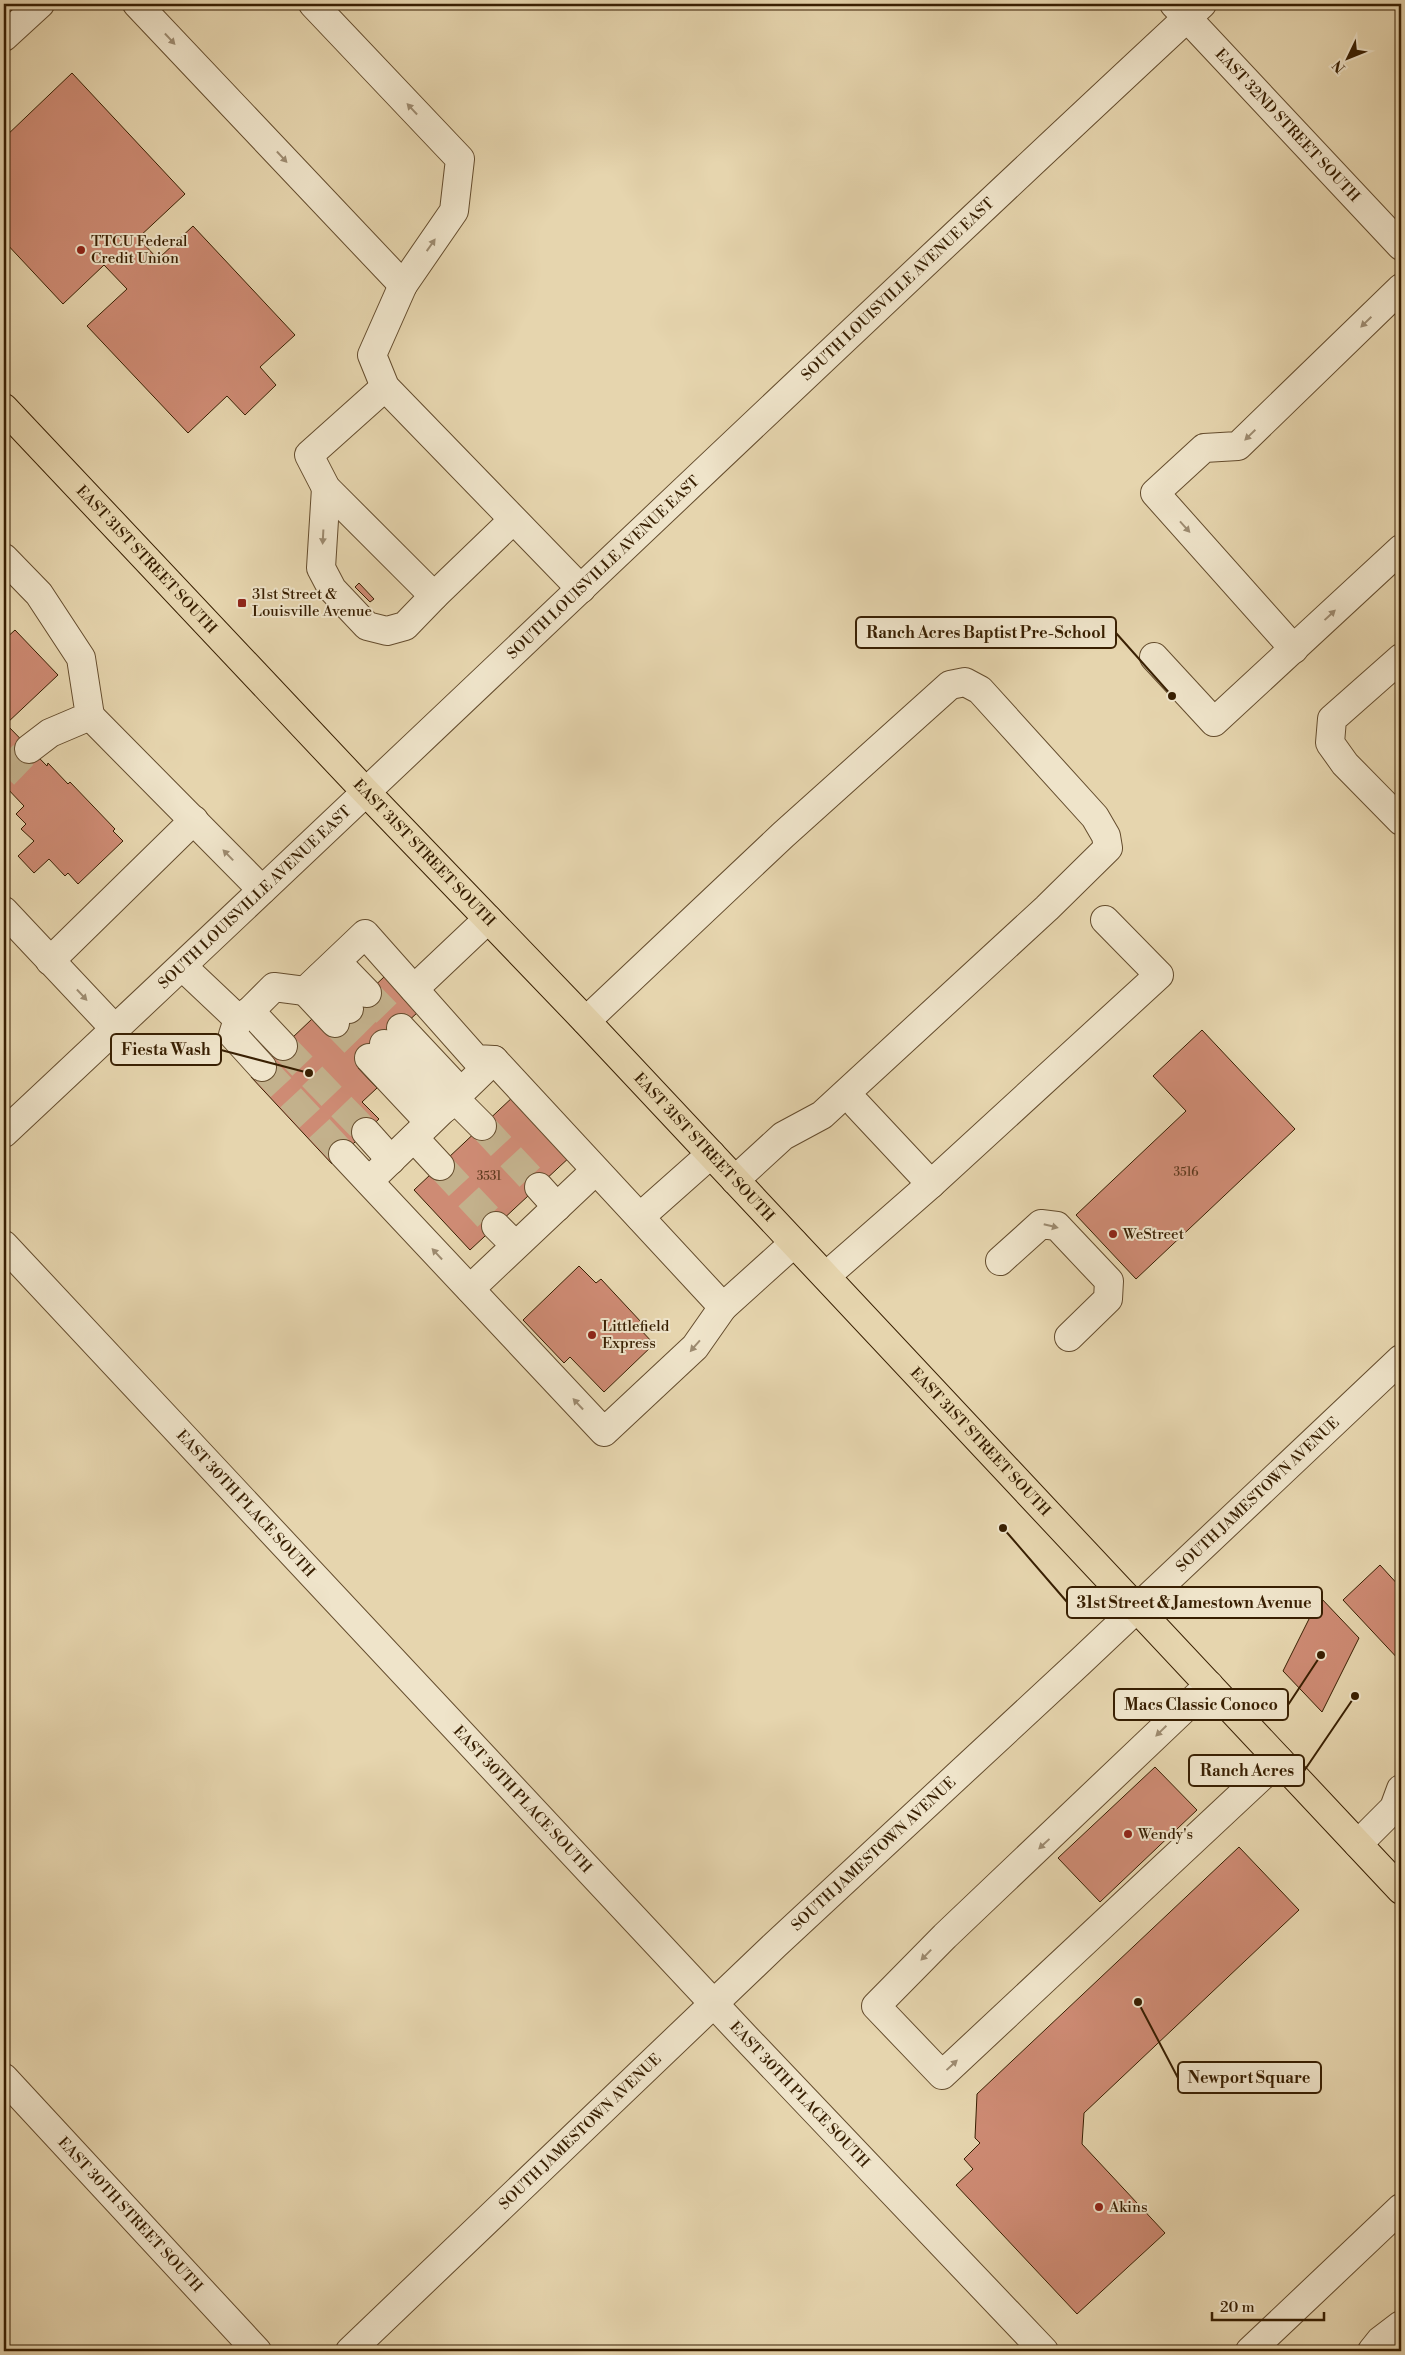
<svg xmlns="http://www.w3.org/2000/svg" width="1405" height="2355" font-family="'Libre Bodoni',serif">
<style>
.building{fill:#ce8b74;stroke:#381f02}
.lines{fill:none;stroke-linecap:round;stroke-linejoin:round}
.minor-tunnel{stroke:#c3b18c;stroke-width:28;stroke-dasharray:28 14;stroke-linecap:butt}
.minor-casing{stroke:#644c2d;stroke-width:30}
.major-casing{stroke:#381f02;stroke-width:30}
.minor{stroke:#efe4ca;stroke-width:28}
.major{stroke:#e6d5ae;stroke-width:28}
.oneway{fill:#9d8b70}
.poi-dot{fill:#8f2418;stroke:#efe4ca;stroke-width:2}
.labels{text-anchor:middle;stroke-width:4;stroke-linejoin:round;paint-order:stroke}
.number-label{font-size:12px;fill:#5e3a1e}
.street-label{font-size:15px;fill:#381f02;stroke:#efe4ca}
.poi-label{font-size:15px;fill:#381f02;stroke:#efe4ca;text-anchor:start}
.leader{fill:none;stroke:#381f02;stroke-width:2}
.callout-dot{fill:#381f02;stroke:#efe4ca;stroke-width:2}
.callout{fill:#efe4ca;stroke:#381f02;stroke-width:2}
.callout-label{font-size:16px;text-anchor:middle;font-weight:bold;fill:#381f02}
</style>
<rect width="100%" height="100%" fill="#e6d5ae"/>
<filter id="stains"><feTurbulence type="fractalNoise" baseFrequency=".004" numOctaves="4"/><feColorMatrix values="0 0 0 0 .2 0 0 0 0 .09 0 0 0 0 .02 0 0 0 .5 -.17"/></filter>
<radialGradient id="worn" r=".72"><stop offset=".6" stop-color="#630" stop-opacity="0"/><stop offset="1" stop-color="#630" stop-opacity=".3"/></radialGradient>
<path class="building" d="M72 73 185 194 138 238 158 259 193 226 295 335 260 367 276 385 245 415 227 396 188 433 87 326 127 289 104 265 63 304 4 241V138Z
M359 583 374 599 370 602 355 587Z
M15 630 58 675 6 724 47 766 48 763 68 784 70 782 115 829 113 831 123 841 78 884 68 873 65 876 49 859 34 873 18 856 34 841 21 829 26 824 16 814 24 806 4 785V640Z
M385 976 418 1012 358 1068 377 1088 362 1102 379 1119 332 1164 251 1077 312 1019 325 1033Z
M1202 1030 1295 1129 1136 1279 1076 1215 1186 1111 1153 1076Z
M515 1095 572 1155 470 1250 414 1190Z
M579 1266 596 1283 601 1279 642 1323 638 1327 654 1344 604 1392 570 1357 564 1363 523 1320Z
M1380 1565 1401 1588V1662L1343 1600Z
M1320 1597 1359 1638 1322 1712 1283 1671Z
M1155 1767 1197 1810 1100 1902 1058 1858Z
M1239 1847 1299 1910 1084 2113 1082 2144 1165 2233 1077 2314 956 2185 973 2169 964 2159 980 2143 975 2138 977 2094Z"/>
<g class="lines">
<path class="minor-tunnel" d="M4 775 29 749
M367 993 401 1028
M349 1009 384 1044
M335 1023 369 1058
M283 1046 366 1132
M262 1067 343 1154
M482 1126 539 1187
M440 1166 496 1226"/>
<g class="minor-casing">
<g id="minor">
<path d="M137 4 403 285"/>
<path d="M313 4 460 159 454 211 403 285 372 355 385 387 581 589"/>
<path id="s1" d="M1174 4 1401 246"/>
<path d="M4 37 40 4"/>
<path d="M385 387 309 455 326 488 434 596 513 520"/>
<path d="M326 488 321 568 332 589 367 626 387 631 405 626 434 596"/>
<path d="M4 558 39 594 81 658 90 716 50 733 29 749"/>
<path d="M1294 649 1155 493 1204 448 1238 446 1401 288"/>
<path d="M1154 657 1214 722 1401 549"/>
<path d="M1401 658 1332 719 1330 743 1345 764 1401 821"/>
<path d="M90 716 262 890"/>
<path d="M4 911 115 1029"/>
<path d="M50 961 194 820"/>
<path d="M337 962 367 993"/>
<path d="M183 967 238 1019 250 1011 274 987 305 991 365 934 476 1059 494 1060 723 1307 794 1243"/>
<path d="M320 977 349 1009"/>
<path d="M414 989 488 919"/>
<path d="M305 991 335 1023"/>
<path d="M250 1011 283 1046"/>
<path d="M238 1019 233 1035 262 1067"/>
<path d="M586 1021 783 835 950 685 965 682 980 690 1095 817 1106 836 1108 848 1047 908 822 1115 783 1136 735 1180"/>
<path d="M401 1028 461 1092"/>
<path d="M384 1044 445 1108"/>
<path d="M369 1058 429 1122"/>
<path d="M454 1098 482 1126"/>
<path d="M857 1105 931 1184"/>
<path d="M366 1132 391 1160"/>
<path id="s2" d="M4 1133C405 758 800 377 1202 4"/>
<path d="M414 1138 440 1166"/>
<path d="M343 1154 604 1432 695 1347 723 1307"/>
<path d="M369 1181 494 1060"/>
<path d="M539 1187 557 1207"/>
<path d="M640 1217 711 1154"/>
<path d="M496 1226 515 1245"/>
<path id="s3" d="M4 1245 745 2037 1044 2351"/>
<path d="M1000 1261 1041 1224 1057 1226 1109 1281 1108 1299 1069 1337"/>
<path d="M826 1276 931 1184 1159 975 1105 920"/>
<path d="M470 1289 595 1171"/>
<path d="M1209 1685 945 1936 876 2006 942 2075 1279 1760"/>
<path d="M1358 1844 1394 1808 1401 1789"/>
<path id="s4" d="M4 2078 257 2351"/>
<path id="s5" d="M350 2351 775 1945 1080 1662 1401 1359"/>
<path d="M1250 2351 1401 2208"/>
<path d="M1372 2351 1380 2341 1401 2325"/>
</g>
</g>
<g class="major-casing">
<g id="major">
<path id="s6" d="M4 408 365 791 586 1021 1401 1890"/>
</g>
</g>
<use href="#minor" class="minor"/>
<use href="#major" class="major"/>
</g>
<defs><path id="oneway-solid" d="M-6-.8H1V-3.2L6.5 0L1 3.2V.8H-6Z" transform="scale(1.25)"/></defs>
<g class="oneway">
<use href="#oneway-solid" transform="translate(170 39) rotate(47)"/>
<use href="#oneway-solid" transform="translate(412 109) rotate(-133)"/>
<use href="#oneway-solid" transform="translate(282 157) rotate(47)"/>
<use href="#oneway-solid" transform="translate(431 245) rotate(-55)"/>
<use href="#oneway-solid" transform="translate(1366 322) rotate(136)"/>
<use href="#oneway-solid" transform="translate(1250 435) rotate(136)"/>
<use href="#oneway-solid" transform="translate(1185 527) rotate(48)"/>
<use href="#oneway-solid" transform="translate(323 537) rotate(93)"/>
<use href="#oneway-solid" transform="translate(1330 615) rotate(-43)"/>
<use href="#oneway-solid" transform="translate(228 855) rotate(-134)"/>
<use href="#oneway-solid" transform="translate(82 995) rotate(47)"/>
<use href="#oneway-solid" transform="translate(1051 1226) rotate(14)"/>
<use href="#oneway-solid" transform="translate(437 1254) rotate(-133)"/>
<use href="#oneway-solid" transform="translate(695 1346) rotate(131)"/>
<use href="#oneway-solid" transform="translate(578 1404) rotate(-133)"/>
<use href="#oneway-solid" transform="translate(1161 1731) rotate(136)"/>
<use href="#oneway-solid" transform="translate(1044 1844) rotate(137)"/>
<use href="#oneway-solid" transform="translate(926 1955) rotate(134)"/>
<use href="#oneway-solid" transform="translate(952 2065) rotate(-43)"/>
</g>
<g class="poi-dot">
<circle cx="81" cy="250" r="5"/>
<rect x="237" y="598" width="10" height="10" rx="2.5"/>
<circle cx="1113" cy="1234" r="5"/>
<circle cx="592" cy="1335" r="5"/>
<circle cx="1128" cy="1834" r="5"/>
<circle cx="1099" cy="2207" r="5"/>
</g>
<g class="labels">
<g class="number-label">
<text x="1186" y="1176">3516</text>
<text x="489" y="1180">3531</text>
</g>
<g class="street-label">
<text dy="5" stroke="none"><textPath href="#s1" startOffset="166">EAST 32ND STREET SOUTH</textPath></text>
<text dy="5" stroke="none"><textPath href="#s2" startOffset="1229">SOUTH LOUISVILLE AVENUE EAST</textPath></text>
<text dy="5" stroke="none"><textPath href="#s6" startOffset="208">EAST 31ST STREET SOUTH</textPath></text>
<text dy="5" stroke="none"><textPath href="#s2" startOffset="824">SOUTH LOUISVILLE AVENUE EAST</textPath></text>
<text dy="5" stroke="none"><textPath href="#s6" startOffset="612">EAST 31ST STREET SOUTH</textPath></text>
<text dy="5" stroke="none"><textPath href="#s2" startOffset="344">SOUTH LOUISVILLE AVENUE EAST</textPath></text>
<text dy="5" stroke="none"><textPath href="#s6" startOffset="1018">EAST 31ST STREET SOUTH</textPath></text>
<text dy="5" stroke="none"><textPath href="#s6" startOffset="1422">EAST 31ST STREET SOUTH</textPath></text>
<text dy="5" stroke="none"><textPath href="#s5" startOffset="1248">SOUTH JAMESTOWN AVENUE</textPath></text>
<text dy="5" stroke="none"><textPath href="#s3" startOffset="354">EAST 30TH PLACE SOUTH</textPath></text>
<text dy="5" stroke="none"><textPath href="#s3" startOffset="759">EAST 30TH PLACE SOUTH</textPath></text>
<text dy="5" stroke="none"><textPath href="#s5" startOffset="722">SOUTH JAMESTOWN AVENUE</textPath></text>
<text dy="5" stroke="none"><textPath href="#s3" startOffset="1164">EAST 30TH PLACE SOUTH</textPath></text>
<text dy="5" stroke="none"><textPath href="#s5" startOffset="318">SOUTH JAMESTOWN AVENUE</textPath></text>
<text dy="5" stroke="none"><textPath href="#s4" startOffset="186">EAST 30TH STREET SOUTH</textPath></text>
</g>
<g class="poi-label">
<text x="91" y="246">TTCU Federal<tspan x="91" dy="17">Credit Union</tspan></text>
<text x="252" y="599">31st Street &amp;<tspan x="252" dy="17">Louisville Avenue</tspan></text>
<text x="1123" y="1239">WeStreet</text>
<text x="602" y="1331">Littlefield<tspan x="602" dy="17">Express</tspan></text>
<text x="1138" y="1839">Wendy's</text>
<text x="1109" y="2212">Akins</text>
</g>
</g>
<path class="leader" d="M1172 696L1116 633M309 1073L221 1050M1003 1528L1067 1602M1321 1655L1288 1705M1355 1696L1304 1771M1138 2002L1178 2078"/>
<g class="callout-dot">
<circle cx="1172" cy="696" r="5"/>
<circle cx="309" cy="1073" r="5"/>
<circle cx="1003" cy="1528" r="5"/>
<circle cx="1321" cy="1655" r="5"/>
<circle cx="1355" cy="1696" r="5"/>
<circle cx="1138" cy="2002" r="5"/>
</g>
<g class="callout">
<rect x="856" y="617" width="260" height="31" rx="5"/>
<rect x="111" y="1034" width="110" height="31" rx="5"/>
<rect x="1067" y="1587" width="255" height="31" rx="5"/>
<rect x="1114" y="1689" width="174" height="31" rx="5"/>
<rect x="1189" y="1755" width="115" height="31" rx="5"/>
<rect x="1178" y="2062" width="143" height="31" rx="5"/>
</g>
<g class="callout-label">
<text x="986" y="638">Ranch Acres Baptist Pre-School</text>
<text x="166" y="1055">Fiesta Wash</text>
<text x="1194" y="1608">31st Street &amp; Jamestown Avenue</text>
<text x="1201" y="1710">Macs Classic Conoco</text>
<text x="1247" y="1776">Ranch Acres</text>
<text x="1249" y="2083">Newport Square</text>
</g>
<rect width="1405" height="2355" fill="none" stroke="#e6d5ae" stroke-width="20"/>
<rect x="5" y="5" width="1395" height="2345" fill="none" stroke="#381f02" stroke-width="2.5"/>
<rect x="10" y="10" width="1385" height="2335" fill="none" stroke="#381f02"/>
<g transform="translate(1348 58) rotate(227)" stroke="#efe4ca" stroke-width="4" paint-order="stroke">
<path d="M0-4L9 19L0 12L-9 19Z" fill="#381f02"/>
<text y="-8" font-size="14" font-weight="bold" text-anchor="middle" fill="#381f02">N</text>
</g>
<path d="M1212 2312v8h112v-8" fill="none" stroke="#381f02" stroke-width="2.5"/>
<text x="1220" y="2312" font-size="15" fill="#381f02" stroke="#efe4ca" stroke-width="4" paint-order="stroke">20 m</text>
<rect width="100%" height="100%" filter="url(#stains)"/>
<rect width="100%" height="100%" fill="url(#worn)"/>
</svg>
